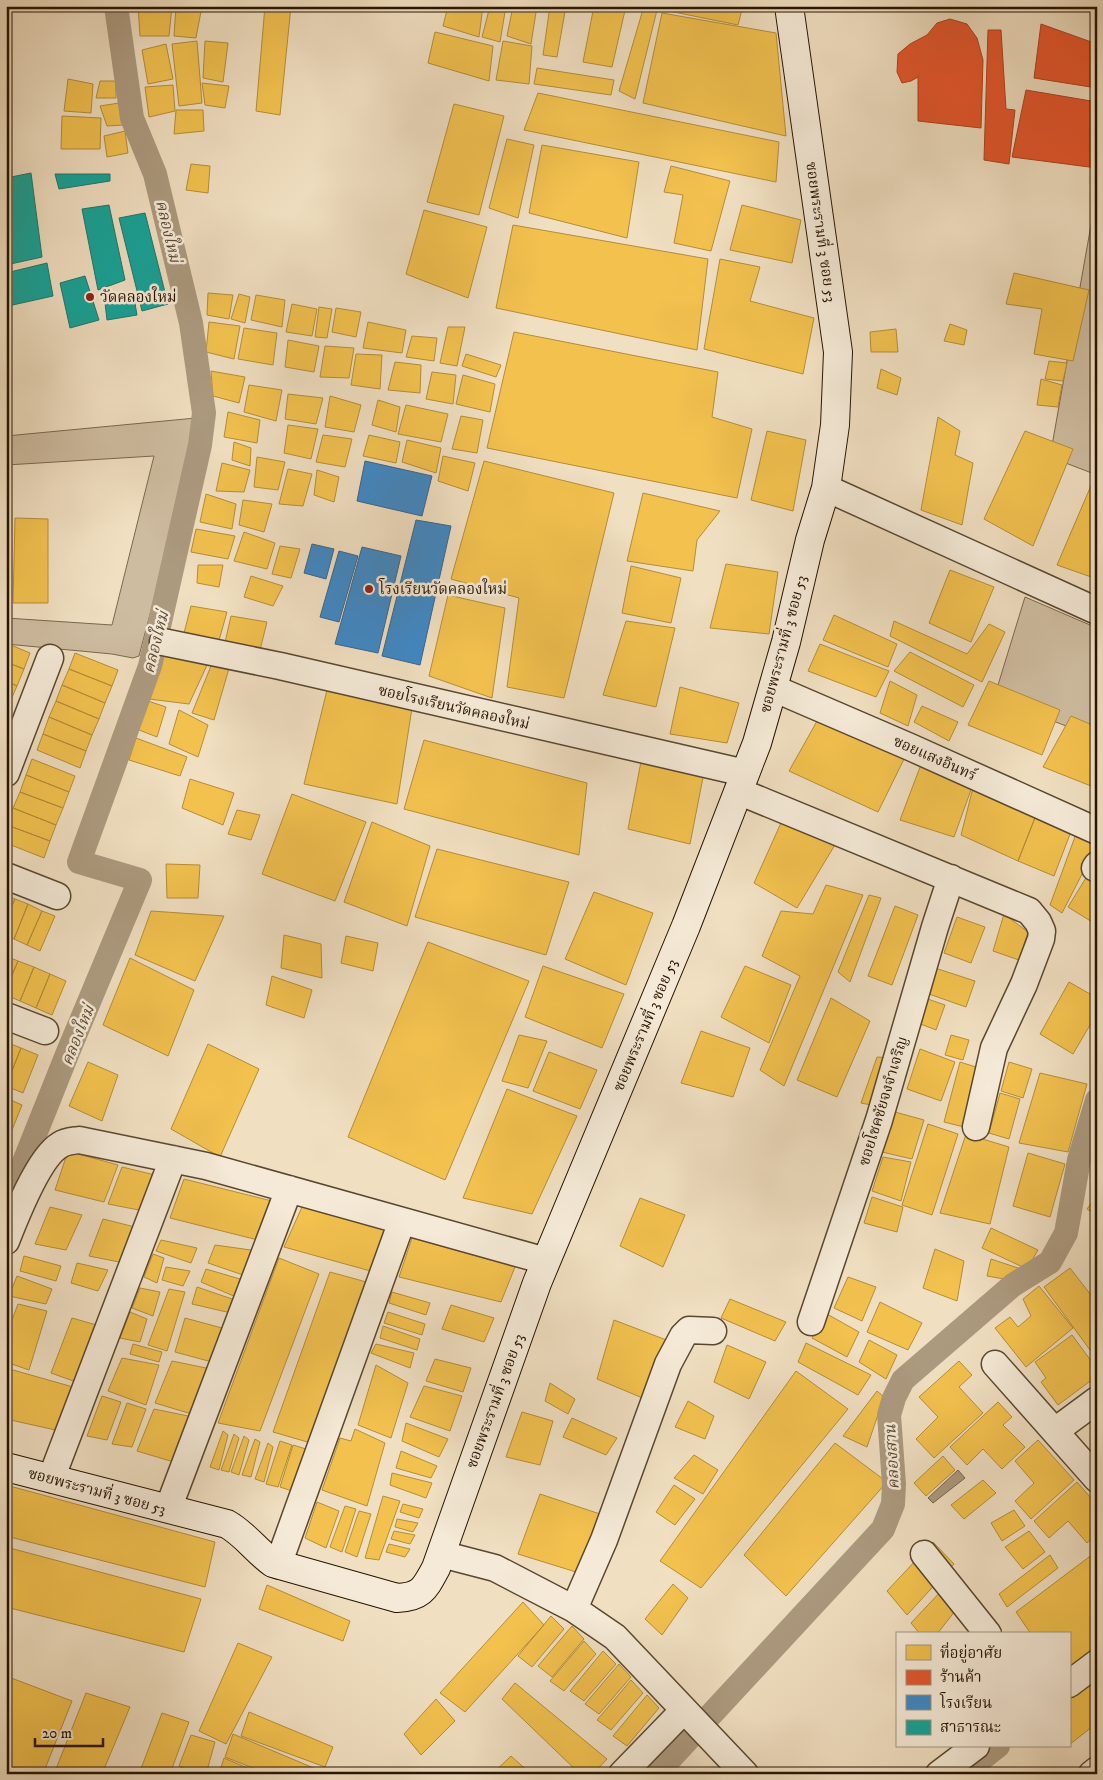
<svg xmlns="http://www.w3.org/2000/svg" width="1103" height="1780" font-family="'IM FELL DW Pica','Noto Serif Thai',serif">
<style>
.green{fill:#cebca0;stroke:#7a6850}
.water{fill:#ac9a7f;stroke:#77644c}
.homes{fill:#f2c14e;stroke:#b58d37}
.shops{fill:#e4572e;stroke:#ab4320}
.schools{fill:#3f88c5;stroke:#38658a}
.public{fill:#17a398;stroke:#1c786a}
.lines{fill:none;stroke-linecap:round;stroke-linejoin:round}
.canal{stroke:#ac9a7f;stroke-width:24}
.street-casing{stroke:#594730;stroke-width:29}
.secondary-casing{stroke:#271400;stroke-width:30}
.street{stroke:#f5ead7;stroke-width:26}
.secondary{stroke:#f5ead7;stroke-width:28}
.poi-dot{fill:#8f2418;stroke:#f5ead7;stroke-width:2}
.labels{text-anchor:middle;stroke-width:5;stroke-linejoin:round;paint-order:stroke}
.street-label{font-size:15px;fill:#271400;stroke:#f5ead7}
.poi-label{font-size:15px;fill:#271400;stroke:#f5ead7;text-anchor:start}
.water-label{font-size:16px;font-style:italic;fill:#5c4a33;stroke:#f5ead7}
</style>
<rect width="100%" height="100%" fill="#f0dfc1"/>
<filter id="stains"><feTurbulence type="fractalNoise" baseFrequency=".004" numOctaves="4"/><feColorMatrix values="0 0 0 0 .2 0 0 0 0 .09 0 0 0 0 .02 0 0 0 .5 -.17"/></filter>
<radialGradient id="worn" r=".72"><stop offset=".6" stop-color="#630" stop-opacity="0"/><stop offset="1" stop-color="#630" stop-opacity=".3"/></radialGradient>
<path class="green" d="M1097 191V475L1050 457Z
M196 418 195 444 139 656 133 658 112 654 6 644V618L112 625 154 456 6 465V436Z
M1025 597 1097 628V738L994 698Z"/>
<path class="water" d="M958 1470 965 1478 933 1503 928 1498Z"/>
<path class="homes" d="M138 6H172L169 36H140Z
M176 6H202L196 38 174 36Z
M265 6H291L280 115 256 111Z
M448 6H483L479 37 443 26Z
M490 6H506L500 42 482 37Z
M513 6H537L531 44 507 36Z
M550 6H566L557 57 543 55Z
M594 6H626L612 67 583 62Z
M644 6H658L635 99 619 91Z
M660 6H743L738 25 659 9Z
M662 13 776 33 786 136 643 103Z
M435 32 493 46 489 81 428 63Z
M197 41 202 103 179 106 172 44Z
M205 41 228 43 223 82 203 78Z
M503 41 532 46 529 84 496 80Z
M166 44 173 79 148 84 142 50Z
M537 68 614 80 611 95 534 84Z
M68 79 93 84 91 113 64 111Z
M100 81H116V98H96Z
M202 83 229 86 225 108 205 105Z
M173 85 175 111 149 117 145 87Z
M538 93 779 142 776 182 524 130Z
M119 103 123 125 107 126 100 106Z
M454 104 504 116 479 215 427 202Z
M176 110H203L204 131 174 134Z
M62 116 101 118 100 149H61Z
M125 131 128 153 107 157 104 136Z
M507 139 534 145 518 218 489 208Z
M542 145 639 162 627 238 529 213Z
M191 164 210 166 208 193 186 190Z
M671 166 730 181 711 251 674 243 683 195 664 192Z
M742 205 801 220 792 263 730 250Z
M424 210 487 227 468 298 406 274Z
M513 225 708 259 697 350 496 308Z
M720 259 760 267 750 301 814 318 803 374 704 349Z
M1014 273 1089 290 1073 361 1034 354 1042 309 1006 304Z
M208 293 233 295 229 319 207 315Z
M239 294 250 297 245 323 231 319Z
M256 295 285 300 282 327 251 320Z
M292 304 317 309 312 336 286 332Z
M319 307 332 309 327 338 315 337Z
M336 308 361 312 356 337 332 332Z
M209 322 240 326 234 359 206 352Z
M368 322 406 330 402 353 363 348Z
M950 324 967 330 964 345 944 341Z
M448 327H465L457 366 440 363Z
M244 328 277 333 273 365 238 359Z
M896 329 898 352H871L870 332Z
M514 332 718 372 712 417 752 429 737 498 487 448Z
M412 336 437 338 434 361 406 357Z
M288 340 319 346 314 372 285 367Z
M325 346 354 348 349 378 320 377Z
M356 354 382 355 380 389 351 385Z
M466 354 501 365 496 377 462 366Z
M1049 361 1067 363 1063 381 1045 379Z
M395 362 421 365 420 393 388 390Z
M881 369 901 378 897 395 877 388Z
M211 371 245 377 239 403 213 396Z
M432 372 456 375 453 404 426 399Z
M463 375 495 384 490 412 456 404Z
M1041 379 1062 385 1058 407 1037 405Z
M249 385 282 390 276 421 244 412Z
M288 394 323 398 316 424 285 419Z
M330 396 361 405 354 432 325 427Z
M378 400 400 407 396 432 372 425Z
M406 405 448 414 441 442 398 434Z
M228 412 260 420 257 443 224 437Z
M461 416 483 420 477 453 452 449Z
M938 417 960 431 955 455 973 463 962 525 921 510Z
M288 425 318 429 311 459 284 453Z
M767 431 806 440 793 511 751 500Z
M1025 431 1073 449 1033 546 984 519Z
M323 435 352 439 345 467 316 462Z
M369 435 400 442 396 463 363 456Z
M407 440 441 448 436 473 402 462Z
M234 442 251 448 250 466 232 460Z
M443 456 475 463 468 491 438 481Z
M257 457 285 462 278 490 254 487Z
M484 461 614 493 564 698 507 687 519 598 451 579Z
M222 463 250 470 244 492 216 491Z
M288 469 312 474 303 506 279 504Z
M317 470 339 477 334 502 314 495Z
M1093 481 1097 483V579L1057 565Z
M643 493 720 511 697 540 693 571 627 561Z
M206 494 236 504 232 529 200 522Z
M243 500 272 504 264 532 239 525Z
M15 518 48 519V603H13Z
M196 529 235 536 228 559 191 552Z
M244 532 275 543 267 569 234 561Z
M280 546 300 549 291 578 272 574Z
M726 564 778 572 769 634 710 628Z
M198 565H223L219 587 197 583Z
M631 566 681 578 671 623 622 613Z
M950 570 994 587 971 642 929 623Z
M251 576 283 586 273 606 244 597Z
M448 595 505 608 492 698 429 676Z
M191 606 227 612 218 644 183 637Z
M834 615 897 644 888 667 823 640Z
M231 616 267 622 259 654 224 647Z
M626 621 675 628 656 707 603 695Z
M894 621 967 654 989 624 1005 632 982 682 890 636Z
M6 643 30 653 24 669 6 662Z
M820 644 889 671 876 697 808 671Z
M910 652 974 685 963 707 894 671Z
M75 653 118 670 112 686 69 669Z
M164 654 208 663 189 704 149 699Z
M213 661 230 665 214 720 192 713Z
M6 662 24 669 17 686 6 681Z
M69 669 112 686 105 703 62 685Z
M6 681 17 686 10 702 6 700Z
M890 681 917 695 908 726 880 713Z
M989 681 1060 710 1042 755 968 725Z
M62 685 105 703 99 719 56 701Z
M680 687 739 703 727 743 670 734Z
M327 690 412 708 397 804 304 784Z
M145 700 166 707 157 737 134 728Z
M56 701 99 719 92 735 49 717Z
M922 706 958 722 949 741 914 722Z
M179 710 208 725 198 757 169 744Z
M821 714 910 747 878 812 789 771Z
M1071 716 1097 727V772L1091 786 1043 767Z
M49 717 92 735 86 751 43 734Z
M43 734 86 751 80 768 37 750Z
M136 738 187 757 180 776 129 760Z
M424 740 587 783 579 855 404 809Z
M645 741 708 752 690 844 628 829Z
M925 754 976 776 954 837 900 820Z
M32 759 75 776 69 792 26 775Z
M26 775 69 792 63 808 20 792Z
M976 776 1040 805 1018 861 961 835Z
M190 779 234 793 223 825 182 808Z
M20 792 63 808 56 825 13 808Z
M292 794 366 822 335 901 262 874Z
M789 805 845 828 797 908 754 883Z
M1040 805 1075 821 1054 876 1018 861Z
M13 808 56 825 50 841 7 825Z
M237 810 260 815 251 840 228 834Z
M372 822 430 846 407 926 344 902Z
M1080 823 1097 831V845L1062 913 1050 905Z
M7 825 50 841 44 858 6 843Z
M437 849 569 882 546 955 415 917Z
M166 864 200 865 198 898H167Z
M1089 873 1097 878V925L1068 907Z
M826 885 863 895 784 1086 760 1070 800 976 762 956 781 911 813 914Z
M594 892 653 913 626 985 565 959Z
M6 895 15 899 6 919Z
M869 895 881 898 850 982 838 972Z
M15 899 28 904 14 939 6 936V919Z
M28 904 42 911 27 945 14 939Z
M895 906 918 915 892 985 868 976Z
M42 911 55 916 40 951 27 945Z
M151 911 224 916 195 981 135 955Z
M1004 914 1028 932 1019 960 993 951Z
M957 917 985 927 971 963 944 953Z
M284 935 321 944 322 978 281 968Z
M346 936 378 943 373 971 341 963Z
M428 942 529 981 445 1180 348 1137Z
M6 956 18 961 6 989Z
M130 958 194 990 168 1056 103 1025Z
M18 961 34 967 20 1001 6 995V989Z
M543 966 624 994 602 1048 525 1017Z
M745 966 791 985 769 1043 721 1017Z
M34 967 50 974 36 1008 20 1001Z
M935 968 975 981 966 1007 926 993Z
M50 974 66 981 52 1015 36 1008Z
M272 976 312 990 304 1018 266 1005Z
M1069 982 1097 998V1013L1073 1054 1040 1034Z
M922 997 945 1005 936 1030 913 1021Z
M831 998 870 1021 837 1097 797 1080Z
M701 1031 750 1048 733 1097 681 1083Z
M519 1035 547 1041 528 1088 502 1081Z
M951 1035 969 1040 963 1060 945 1055Z
M6 1042 21 1048 6 1086Z
M208 1044 259 1069 220 1157 171 1129Z
M21 1048 38 1055 23 1093 6 1086Z
M920 1049 955 1062 941 1101 907 1089Z
M549 1052 597 1070 580 1109 533 1091Z
M877 1057 891 1058 876 1106 861 1103Z
M88 1062 118 1075 102 1121 69 1106Z
M960 1062 979 1068 964 1127 944 1122Z
M1009 1062 1032 1069 1023 1098 1001 1091Z
M1040 1073 1087 1084 1068 1152 1019 1143Z
M507 1089 577 1116 532 1214 463 1198Z
M1000 1093 1020 1099 1009 1139 989 1133Z
M6 1098 22 1105 8 1140 6 1139Z
M895 1112 924 1120 912 1159 882 1152Z
M928 1124 958 1134 932 1215 902 1205Z
M966 1134 1009 1147 990 1224 940 1213Z
M68 1151 118 1165 104 1202 55 1190Z
M1028 1153 1065 1164 1050 1217 1013 1206Z
M883 1157 911 1162 901 1201 872 1191Z
M122 1167 155 1175 139 1210 108 1204Z
M184 1179 272 1201 258 1240 170 1218Z
M1097 1195V1215L1087 1209Z
M872 1197 903 1207 897 1232 864 1223Z
M640 1198 685 1215 663 1267 620 1246Z
M50 1207 82 1215 66 1250 35 1244Z
M302 1207 387 1230 374 1272 284 1247Z
M103 1219 135 1227 119 1262 89 1256Z
M991 1228 1038 1250 1027 1269 982 1248Z
M412 1238 515 1267 501 1302 399 1277Z
M161 1240 197 1248 191 1263 156 1251Z
M215 1245 251 1250 243 1275 208 1263Z
M935 1249 964 1261 957 1301 923 1288Z
M153 1254 164 1258 157 1283 144 1277Z
M24 1256 61 1266 56 1281 20 1271Z
M279 1258 319 1274 260 1431 218 1423Z
M991 1259 1018 1268 1010 1280 987 1276Z
M77 1263 108 1270 98 1291 71 1283Z
M166 1267 190 1271 183 1286 162 1280Z
M1070 1268 1094 1299 1097 1298V1344L1090 1350 1044 1287Z
M206 1269 240 1279 236 1297 201 1282Z
M330 1272 370 1283 311 1443 273 1432Z
M17 1276 52 1289 46 1304 9 1296Z
M848 1277 876 1287 862 1321 834 1308Z
M1039 1286 1073 1328 1026 1367 995 1328 1010 1317 1018 1327 1031 1316 1023 1299Z
M197 1287 235 1300 231 1313 192 1304Z
M140 1288 160 1292 153 1316 132 1308Z
M169 1289 185 1292 167 1351 148 1345Z
M392 1292 430 1303 426 1315 389 1303Z
M730 1299 786 1322 775 1341 721 1318Z
M880 1302 922 1323 908 1350 867 1332Z
M18 1304 47 1311 29 1370 6 1362V1336Z
M451 1305 494 1318 484 1342 442 1329Z
M130 1312 147 1319 140 1342 120 1338Z
M388 1312 425 1324 422 1335 384 1323Z
M827 1314 859 1332 847 1357 812 1338Z
M72 1318 100 1326 82 1384 51 1373Z
M185 1318 222 1328 212 1362 175 1352Z
M614 1320 669 1341 645 1399 597 1379Z
M383 1326 420 1339 417 1350 380 1338Z
M1072 1335 1097 1369V1376L1058 1405 1041 1382 1046 1378 1035 1362Z
M869 1340 897 1355 886 1379 859 1362Z
M806 1343 871 1375 858 1395 798 1362Z
M133 1344 162 1352 159 1362 130 1354Z
M376 1344 414 1353 410 1368 371 1353Z
M727 1345 766 1362 749 1399 714 1382Z
M122 1358 159 1365 146 1405 108 1391Z
M435 1359 471 1368 463 1392 426 1381Z
M172 1361 211 1369 195 1415 155 1403Z
M959 1361 972 1375 959 1387 983 1413 934 1458 916 1439 938 1417 919 1397Z
M376 1365 408 1383 391 1438 358 1425Z
M6 1368 73 1387 60 1431 6 1419Z
M796 1371 848 1409 701 1588 660 1561Z
M550 1383 575 1399 568 1414 545 1401Z
M424 1386 462 1396 450 1431 410 1417Z
M877 1391 884 1397 867 1447 843 1436Z
M102 1396 121 1402 107 1440 87 1436Z
M688 1401 714 1416 705 1439 675 1427Z
M998 1402 1012 1417 1003 1425 1025 1447 1002 1469 983 1449 967 1465 950 1447Z
M127 1403 146 1409 132 1447 112 1444Z
M154 1409 193 1417 177 1463 137 1451Z
M522 1412 553 1421 540 1465 506 1457Z
M572 1418 617 1438 606 1455 563 1437Z
M406 1423 448 1439 439 1457 402 1441Z
M355 1429 385 1443 367 1506 322 1490 340 1438 351 1441Z
M223 1431 228 1435 219 1470 210 1467Z
M234 1434 239 1438 229 1472 221 1470Z
M244 1436 249 1440 239 1475 231 1472Z
M255 1439 260 1442 251 1477 242 1475Z
M1038 1440 1074 1480 1031 1519 1015 1501 1034 1483 1015 1461Z
M280 1441 292 1445 278 1487 266 1484Z
M268 1443 273 1447 264 1482 255 1479Z
M835 1443 887 1482 786 1596 744 1555Z
M293 1445 306 1449 292 1491 280 1487Z
M401 1451 437 1466 431 1478 396 1468Z
M694 1455 718 1470 703 1494 674 1478Z
M943 1456 955 1470 926 1496 914 1483Z
M392 1473 432 1483 426 1498 390 1485Z
M983 1480 996 1493 964 1519 951 1505Z
M1077 1482 1097 1505V1534L1087 1543 1068 1521 1049 1538 1034 1521Z
M6 1485 215 1542 205 1587 6 1536Z
M674 1485 695 1499 675 1525 656 1512Z
M540 1494 600 1514 576 1572 518 1554Z
M383 1496 400 1501 379 1560 365 1558Z
M317 1502 339 1511 326 1548 305 1538Z
M403 1504 423 1509 419 1518 400 1512Z
M345 1506 356 1509 342 1552 330 1547Z
M1014 1510 1025 1526 1002 1541 991 1523Z
M359 1511 371 1514 357 1557 345 1552Z
M397 1519 418 1523 413 1532 395 1527Z
M394 1531 415 1535 410 1544 391 1539Z
M1029 1531 1045 1552 1023 1569 1005 1547Z
M933 1542 954 1564 907 1615 887 1591Z
M389 1544 410 1549 405 1557 386 1552Z
M6 1547 201 1599 184 1652 6 1607Z
M1097 1551V1656L1069 1675V1634H1031L1016 1612Z
M1050 1555 1058 1568 1007 1607 999 1594Z
M673 1584 688 1598 662 1635 645 1619Z
M267 1585 350 1621 343 1641 259 1609Z
M944 1588 959 1606 937 1634H920L911 1623Z
M523 1602 544 1625 465 1712 440 1693Z
M551 1616 564 1629 532 1667 518 1656Z
M572 1626 584 1639 552 1677 538 1666Z
M584 1641 596 1654 564 1691 550 1681Z
M238 1643 272 1657 226 1744 199 1731Z
M603 1651 616 1664 584 1701 570 1691Z
M619 1664 631 1677 599 1714 585 1704Z
M6 1676 72 1701 43 1774H33L6 1765Z
M631 1680 643 1693 611 1730 597 1720Z
M1097 1680V1723L1069 1745V1700Z
M515 1683 607 1759 593 1774H580L502 1699Z
M86 1693 130 1707 102 1774H54Z
M647 1695 659 1708 627 1746 613 1736Z
M436 1699 455 1721 421 1755 404 1734Z
M249 1712 333 1747 325 1767 241 1736Z
M162 1713 189 1722 170 1774H139Z
M233 1734 316 1769 315 1774H268L225 1757Z
M191 1735 215 1742 206 1774H198L179 1766Z
M511 1756 531 1774H492Z
M224 1758 261 1774H219Z"/>
<path class="shops" d="M950 19 967 24 977 38 983 60 981 128 918 121V77L911 81 902 83 897 72 898 54 910 44 927 35 937 23Z
M1041 24 1097 44V88L1034 78Z
M988 30H1001L1006 109 1015 110 1009 164 984 160Z
M1026 90 1097 102V168L1012 157Z"/>
<path class="schools" d="M365 461 432 476 422 516 357 501Z
M416 520 451 526 420 665 382 656Z
M312 544 334 549 326 579 304 573Z
M362 547 401 556 378 653 335 644Z
M339 551 358 556 339 622 320 617Z"/>
<path class="public" d="M31 173 42 257 6 265V178Z
M55 174H110V181L59 189Z
M109 205 125 280 98 290 82 209Z
M145 213 168 304 142 311 119 218Z
M47 263 53 296 8 306 6 295V273Z
M85 276 99 320 70 328 60 283Z
M134 298 137 315 107 320 105 303Z"/>
<g class="lines">
<path class="canal" d="M6 1207 68 1052 140 880 79 862 150 666 200 445 204 413 191 323 155 174 132 118 116 6
M656 1774 883 1529 893 1504 894 1484 889 1415 894 1398 903 1380 1013 1285 1050 1262 1066 1233 1079 1160 1097 1100
M963 1774 998 1746"/>
<g class="street-casing">
<path id="street" d="M826 488 1097 611
M163 642 280 666 745 773
M773 688 910 747 1097 831
M6 773 50 658
M738 791 1029 911 1038 922 1042 931 1041 939 1024 984 994 1048 976 1127
M1095 868 1097 865
M6 876 57 896
M6 1016 45 1031
M6 1241C15 1218 39 1157 60 1145 66 1141 72 1141 79 1140L206 1166 546 1261
M811 1322 879 1120 935 927 951 878
M995 1364 1097 1479
M1055 1431 1097 1400
M51 1479 173 1159
M168 1509 289 1189
M441 1554 495 1568 574 1609 615 1637 745 1774
M924 1554 988 1634
M278 1565 402 1221
M574 1609 604 1540 668 1364 683 1336 689 1330 713 1331
M1069 1684 1097 1663
M622 1774 684 1710
M939 1774 976 1746
M1092 1774 1097 1770"/>
</g>
<g class="secondary-casing">
<path id="secondary" d="M6 1467 227 1524C245 1534 256 1551 273 1563L397 1598C422 1597 425 1588 436 1568L537 1283 686 926 757 743 786 642 810 540 826 488 835 425 838 352 789 6"/>
</g>
<use href="#street" class="street"/>
<use href="#secondary" class="secondary"/>
</g>
<g class="poi-dot">
<circle cx="90" cy="297" r="5"/>
<circle cx="369" cy="589" r="5"/>
</g>
<g class="labels">
<g class="street-label">
<text transform="translate(821 232) rotate(82)" y="5">ซอยพระรามที่ 3 ซอย 53</text>
<text transform="translate(783 644) rotate(-75)" y="5">ซอยพระรามที่ 3 ซอย 53</text>
<text transform="translate(454 707) rotate(13)" y="5">ซอยโรงเรียนวัดคลองใหม่</text>
<text transform="translate(935 758) rotate(24)" y="5">ซอยแสงอินทร์</text>
<text transform="translate(645 1025) rotate(-67)" y="5">ซอยพระรามที่ 3 ซอย 53</text>
<text transform="translate(883 1101) rotate(-73)" y="5">ซอยโชคชัยจงจำเจริญ</text>
<text transform="translate(495 1401) rotate(-70)" y="5">ซอยพระรามที่ 3 ซอย 53</text>
<text transform="translate(97 1491) rotate(15)" y="5">ซอยพระรามที่ 3 ซอย 53</text>
</g>
<g class="poi-label">
<text x="100" y="302">วัดคลองใหม่</text>
<text x="379" y="594">โรงเรียนวัดคลองใหม่</text>
</g>
<g class="water-label">
<text transform="translate(169 231) rotate(77)" y="6">คลองใหม่</text>
<text transform="translate(155 642) rotate(-76)" y="6">คลองใหม่</text>
<text transform="translate(77 1035) rotate(-68)" y="6">คลองใหม่</text>
<text transform="translate(891 1457) rotate(-93)" y="6">คลองสาน</text>
</g>
</g>
<rect width="1103" height="1780" fill="none" stroke="#f0dfc1" stroke-width="25"/>
<rect x="8" y="8" width="1088" height="1765" fill="none" stroke="#271400" stroke-width="2.5"/>
<rect x="12" y="12" width="1078" height="1755" fill="none" stroke="#271400"/>
<rect x="896" y="1632" width="175" height="115" fill="#f5ead7" stroke="#a39481"/>
<rect x="906" y="1645" width="25" height="15" fill="#f2c14e" stroke="#a39481"/>
<text x="940" y="1658" font-size="15" fill="#271400">ที่อยู่อาศัย</text>
<rect x="906" y="1670" width="25" height="15" fill="#e4572e" stroke="#a39481"/>
<text x="940" y="1682" font-size="15" fill="#271400">ร้านค้า</text>
<rect x="906" y="1695" width="25" height="15" fill="#3f88c5" stroke="#a39481"/>
<text x="940" y="1708" font-size="15" fill="#271400">โรงเรียน</text>
<rect x="906" y="1720" width="25" height="15" fill="#17a398" stroke="#a39481"/>
<text x="940" y="1732" font-size="15" fill="#271400">สาธารณะ</text>
<path d="M35 1738v8h68v-8" fill="none" stroke="#271400" stroke-width="2.5"/>
<text x="42" y="1738" font-size="15" fill="#271400" stroke="#f5ead7" stroke-width="4" paint-order="stroke">20 m</text>
<rect width="100%" height="100%" filter="url(#stains)"/>
<rect width="100%" height="100%" fill="url(#worn)"/>
</svg>
